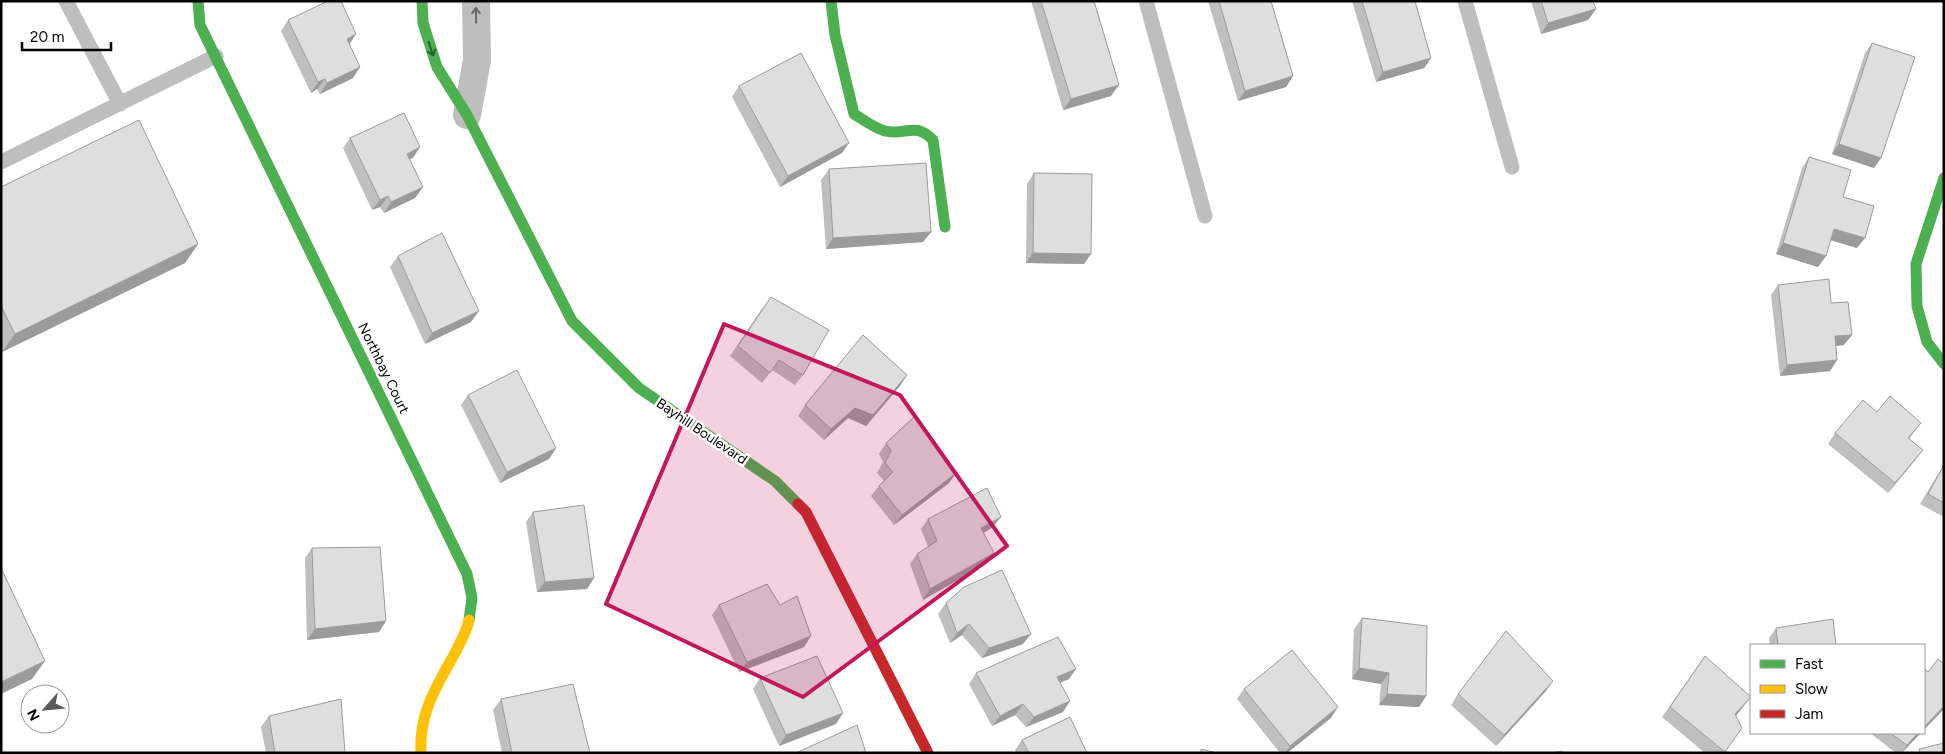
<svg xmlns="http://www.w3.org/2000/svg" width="1945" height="754" font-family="Figtree,sans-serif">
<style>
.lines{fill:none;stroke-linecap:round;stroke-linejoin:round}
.lane{stroke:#bebebe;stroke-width:15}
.street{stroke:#bebebe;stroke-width:28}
.fast{stroke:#4caf50;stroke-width:11}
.slow{stroke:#ffc107;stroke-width:11}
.jam{stroke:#c62828;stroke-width:11}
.wall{fill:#bfbfbf}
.shaded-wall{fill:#9b9b9b}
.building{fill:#dedede;stroke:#9b9b9b}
.oneway{stroke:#686868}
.oneway2{stroke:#2a602c}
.marked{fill:#c2185b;fill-opacity:0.2;stroke:#c2185b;stroke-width:4;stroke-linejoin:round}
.labels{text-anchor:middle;stroke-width:5;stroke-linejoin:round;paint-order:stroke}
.street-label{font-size:14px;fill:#000;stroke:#fff}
</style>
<rect width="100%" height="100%" fill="#fff"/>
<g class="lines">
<path class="lane" d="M66 1 120 104
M1146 1 1205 216
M1465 1 1512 167
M1 162 216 56"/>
<path class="street" d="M467 115 477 60 476 1"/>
<path class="fast" d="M198 1 200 25 467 574 472 598 469 620
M422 1 423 23 437 67 467 115 572 321 639 388 775 481 798 504
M831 1 835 35 854 114C864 120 874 128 885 131 906 136 915 121 933 140L945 227
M1944 178 1916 264 1917 306 1927 342 1944 364"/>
<path class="slow" d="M421 753C419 717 433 692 450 662 457 649 466 634 469 620"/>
<path class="jam" d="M798 504 806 512 928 753"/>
</g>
<path class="wall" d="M1031 1H1094L1111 96 1063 110Z
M1208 1H1271L1293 76 1286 87 1238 101Z
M1352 1H1415L1431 58 1424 68 1376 82Z
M1531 1H1593L1596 9 1588 20 1541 34Z
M288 20 350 44 353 78 320 94 317 89 311 93 281 31Z
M1872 43 1881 158 1874 168 1832 154 1865 53Z
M739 86 842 153 780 187 732 97Z
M350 138 413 158 409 160 423 187 415 198 384 213 380 207 372 210 343 148Z
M1809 157 1843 197 1857 248 1830 240 1826 256 1818 267 1776 254 1802 168Z
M829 169 931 232 923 242 826 249 821 180Z
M1034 173 1084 264 1026 263 1027 184Z
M1 187 198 244 185 263 2 352Z
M398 256 471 322 425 344 390 267Z
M1778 285 1831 303 1844 345 1836 346 1837 360 1830 371 1780 376 1771 295Z
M763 307 803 375 795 385 772 370 762 383 730 356Z
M900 386 866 426 848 418 824 440 798 416 805 405Z
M468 395 556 448 549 459 500 483 461 405Z
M1877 412 1921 423 1909 439 1923 450 1915 460 1888 493 1828 444 1835 433Z
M886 443 956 473 949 483 894 525 871 496 879 486 884 481 877 473 883 462 879 454Z
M1944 465V517L1920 504 1938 474Z
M533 512 594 578 587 589 537 592 526 522Z
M928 519 993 527 983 533 994 553 986 564 923 600 910 564 917 554 928 547 921 529Z
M312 548 386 621 379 632 307 640 305 558Z
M946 603 1023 644 982 658 962 635 950 643 938 614Z
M719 605H780L804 647 739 672 712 615Z
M1362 618 1426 696 1419 707 1379 705 1381 684 1352 679 1354 629Z
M1776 628 1836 645H1770L1769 638Z
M1705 656 1743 707 1736 716 1724 753H1705L1662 717Z
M976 673 1069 679 1060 683 1063 712 1026 727 1015 715 992 726 969 684Z
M760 678 836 724 779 746 753 689Z
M1244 689 1331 718 1287 753H1280L1237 699Z
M1546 691 1496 746 1451 705 1458 694Z
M501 699 590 753H502L493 710Z
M269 716 345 753H266L261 727Z
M1870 733H1921L1902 753H1896Z
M1022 740 1087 753H1016L1015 750Z"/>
<path class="shaded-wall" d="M1596 9 1588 20 1541 34 1548 23Z
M356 34 349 45 347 39Z
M1431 58 1424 68 1376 82 1383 72Z
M360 67 353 78 320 94 327 83Z
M1293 76 1286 87 1238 101 1245 91Z
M325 79 317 89 311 93 318 82Z
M1119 85 1111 96 1063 110 1071 99Z
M849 143 842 153 780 187 788 176Z
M1839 144 1881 158 1874 168 1832 154Z
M420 147 413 158 399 164 407 154Z
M423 187 415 198 384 213 391 202Z
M388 196 380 207 372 210 380 200Z
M1834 229 1865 238 1857 248 1827 239Z
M931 232 923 242 826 249 833 238Z
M1783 243 1826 256 1818 267 1776 254Z
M198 244 185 263 2 352 15 334Z
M1033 253 1091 254 1084 264 1026 263Z
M479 311 471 322 425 344 432 333Z
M1852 335 1844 345 1827 347 1835 336Z
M1837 360 1830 371 1780 376 1787 365Z
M907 375 900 386 866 426 848 418 824 440 831 429 855 408Z
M556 448 549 459 500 483 507 472Z
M1923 450 1915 460 1888 493 1895 483Z
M956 473 949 483 894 525 902 515Z
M1001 517 993 527 974 539 981 528Z
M994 553 986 564 923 600 930 589Z
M594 578 587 589 537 592 545 582Z
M386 621 379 632 307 640 315 629Z
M969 624 962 635 950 643 957 633Z
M1031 634 1023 644 982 658 989 648Z
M811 636 804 647 739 672 747 662Z
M45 661 32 679 1 694V682Z
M1359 668 1389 673 1381 684 1352 679Z
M1076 669 1069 679 1049 687 1057 677Z
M1553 681 1546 691 1496 746 1504 735Z
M1387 694 1426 696 1419 707 1379 705Z
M1751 697 1743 707 1728 725 1735 714Z
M1070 701 1063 712 1026 727 1034 717Z
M1023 704 1015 715 992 726 1000 716Z
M1944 706V709L1924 730V727Z
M1338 707 1331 718 1287 753H1285L1290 746Z
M843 713 836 724 779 746 786 735Z
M1918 733H1921L1901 753 1907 745Z"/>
<path class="building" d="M328 1H341L356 34 347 39 360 67 327 83 325 79 318 82 288 20Z
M1041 1H1094L1119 85 1071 99Z
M1219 1H1271L1293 76 1245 91Z
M1362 1H1415L1431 58 1383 72Z
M1541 1H1593L1596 9 1548 23Z
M1872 43 1915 57 1881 158 1839 144Z
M801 53 849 143 788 176 739 86Z
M404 113 420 147 407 154 423 187 391 202 388 196 380 200 350 138Z
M139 120 198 244 15 334 1 306V187Z
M1809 157 1851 170 1843 197 1874 206 1865 238 1834 229 1826 256 1783 243Z
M926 163 931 232 833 238 829 169Z
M1034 173 1092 174 1091 254 1033 253Z
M442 233 479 311 432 333 398 256Z
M1829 279 1831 303 1848 302 1852 335 1835 336 1837 360 1787 365 1778 285Z
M771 297 829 330 803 375 779 360 770 373 738 346Z
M863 335 907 375 873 415 855 408 831 429 805 405Z
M517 370 556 448 507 472 468 395Z
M1890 396 1921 423 1908 438 1923 450 1895 483 1835 433 1863 400 1877 412Z
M915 416 956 473 902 515 879 486 893 472 885 463 891 451 886 443Z
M1944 465V503L1928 494Z
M987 488 1001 517 981 528 994 553 930 589 917 554 937 541 928 519Z
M584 505 594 578 545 582 533 512Z
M380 547 386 621 315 629 312 548Z
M1 568 45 661 1 682Z
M1002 570 1031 634 989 648 969 624 957 633 946 603 964 587Z
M767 584 780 605 797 596 811 636 747 662 719 605Z
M1362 618 1427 626 1426 696 1387 694 1389 673 1359 668Z
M1833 619 1836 645H1778L1776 628Z
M1506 631 1553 681 1504 735 1458 694Z
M1058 637 1076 669 1057 677 1070 701 1034 717 1023 704 1000 716 976 673Z
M1292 650 1338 707 1290 746 1244 689Z
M817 656 843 713 786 735 760 678Z
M1705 656 1751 697 1735 714 1742 728 1725 752 1670 707Z
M1938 659 1944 664V706L1924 727V668L1928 672Z
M573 684 590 753H512L501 699Z
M341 699 345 753H275L269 716Z
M1070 717 1087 753H1029L1022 740Z
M857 725 866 753H796Z
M1890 733H1918L1907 745Z
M1944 743V753H1920L1919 749Z
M1201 749 1217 753H1201Z
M1562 751V753H1552Z"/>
<defs><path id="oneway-shaft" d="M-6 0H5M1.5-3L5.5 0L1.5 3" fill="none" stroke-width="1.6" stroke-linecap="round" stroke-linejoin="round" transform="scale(1.25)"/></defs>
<use class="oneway" href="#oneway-shaft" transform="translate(476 15) rotate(-91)"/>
<use class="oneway2" href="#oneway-shaft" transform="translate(431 49) rotate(72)"/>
<path class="marked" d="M724 324 900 395 1007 546 803 697 606 604Z"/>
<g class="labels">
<g class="street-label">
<text transform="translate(384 368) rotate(64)" y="5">Northbay Court</text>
<text transform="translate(702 431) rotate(34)" y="5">Bayhill Boulevard</text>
</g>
</g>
<rect width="1945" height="754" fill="none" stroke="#000000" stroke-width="5"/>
<rect x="1750" y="644" width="175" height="90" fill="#ffffff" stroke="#999999"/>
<rect x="1760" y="660" width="25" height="8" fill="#4caf50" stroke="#999999"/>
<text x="1795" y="669" font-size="15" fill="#000000">Fast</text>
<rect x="1760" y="685" width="25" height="8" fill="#ffc107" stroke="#999999"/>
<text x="1795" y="694" font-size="15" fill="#000000">Slow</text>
<rect x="1760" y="710" width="25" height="8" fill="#c62828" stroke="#999999"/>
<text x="1795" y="719" font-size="15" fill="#000000">Jam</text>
<g transform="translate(45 709) rotate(243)"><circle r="24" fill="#ffffff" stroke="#999999"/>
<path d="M0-4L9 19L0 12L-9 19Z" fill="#595959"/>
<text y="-8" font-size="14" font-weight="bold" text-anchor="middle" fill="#000000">N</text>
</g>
<path d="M22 42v8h89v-8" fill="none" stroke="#000000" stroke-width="2.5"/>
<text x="30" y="42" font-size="15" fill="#000000" stroke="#ffffff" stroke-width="4" paint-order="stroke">20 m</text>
</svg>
